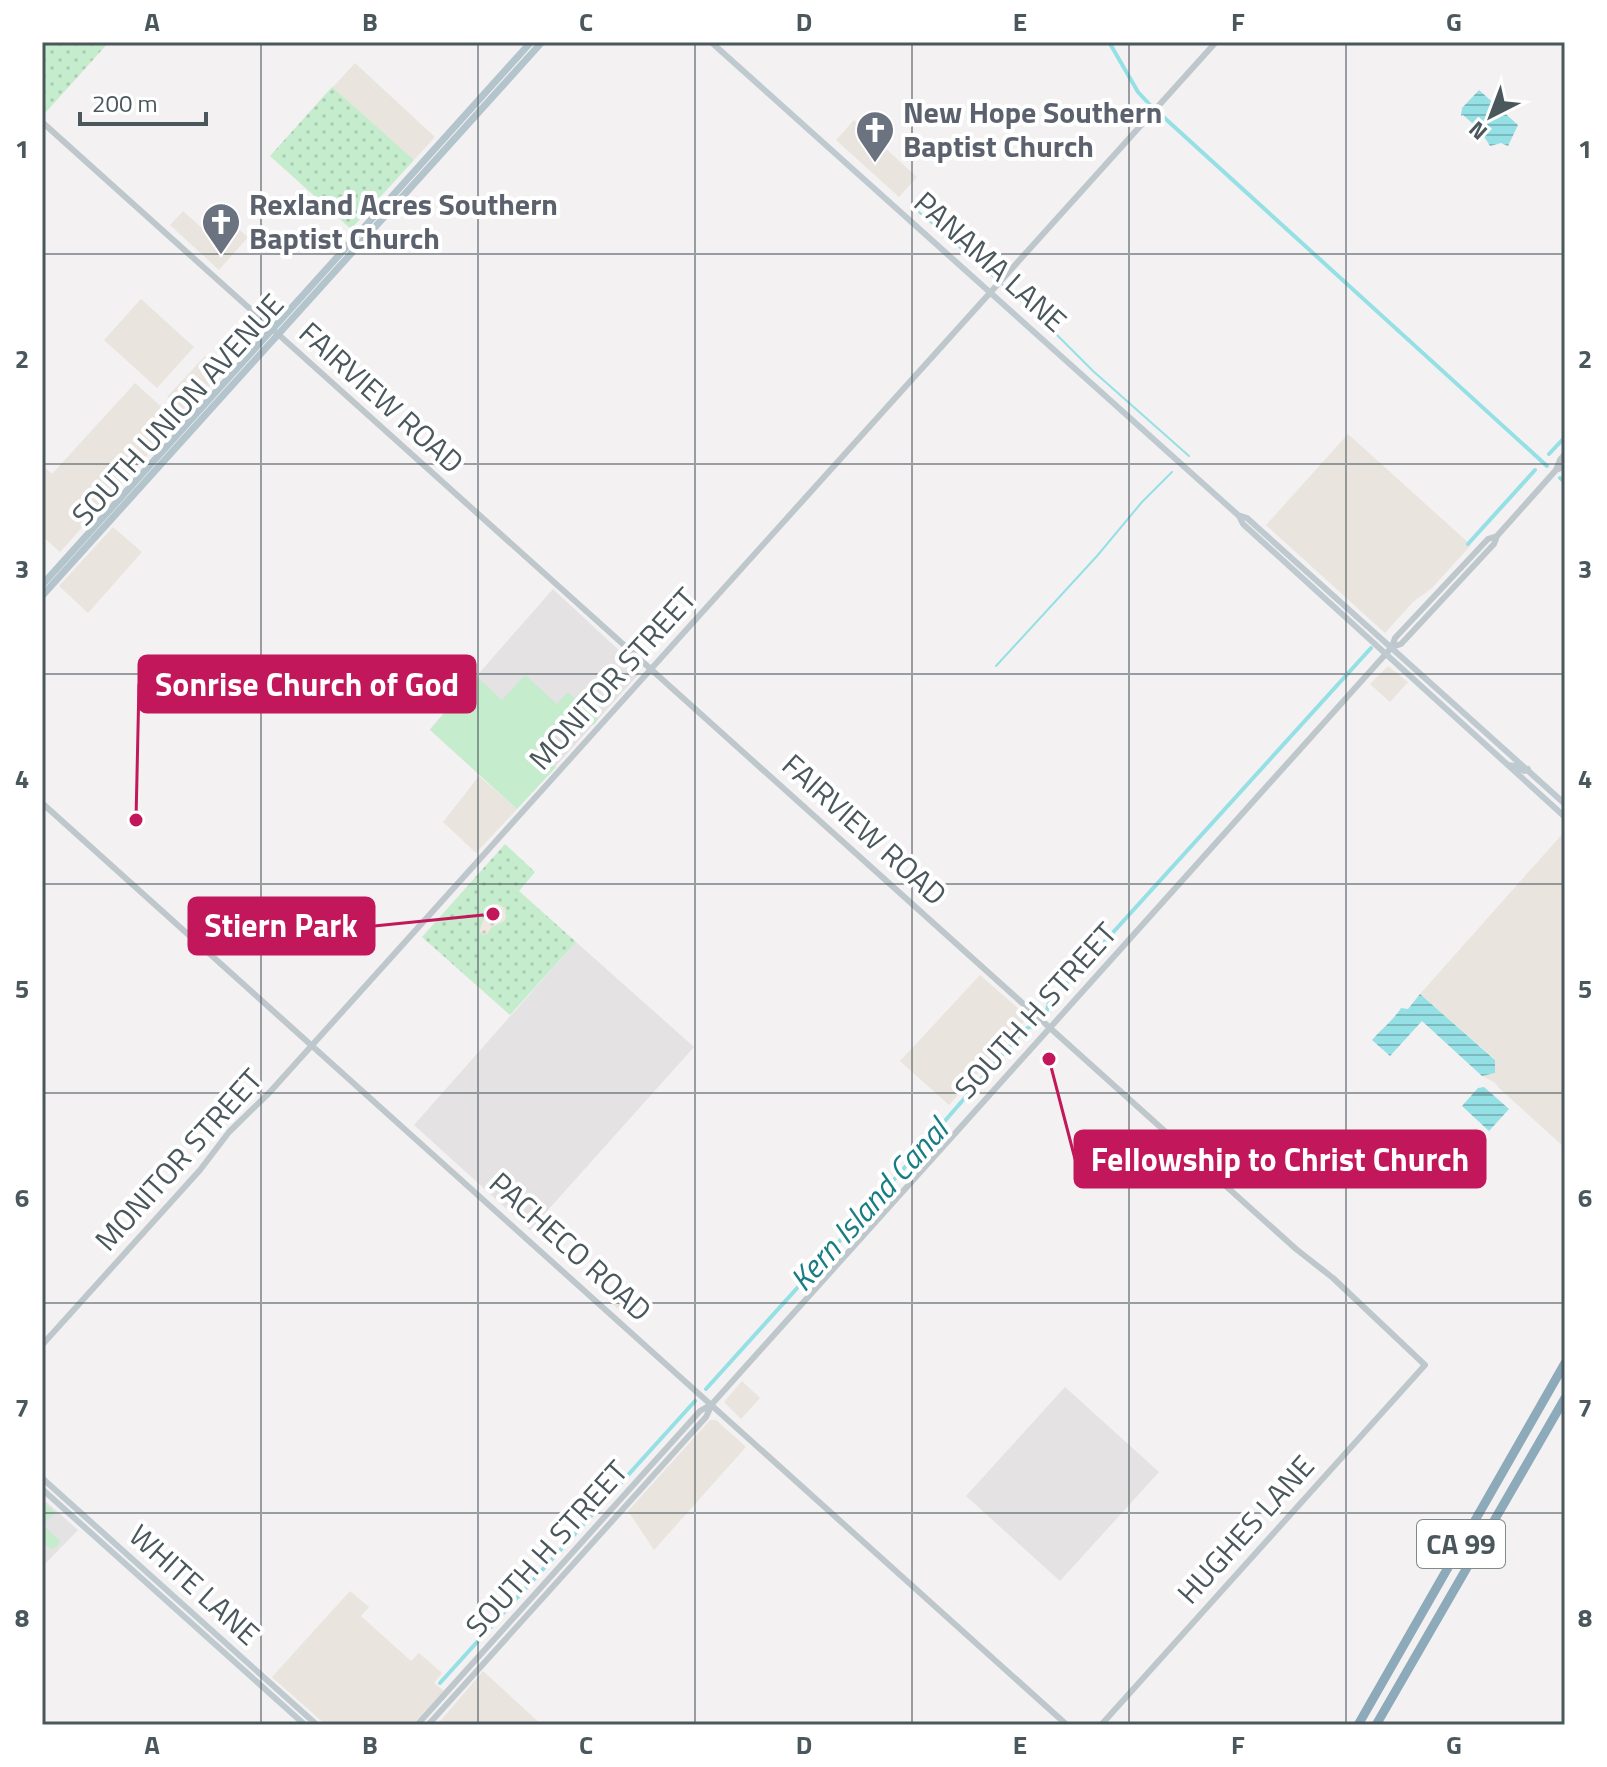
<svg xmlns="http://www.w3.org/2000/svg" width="1607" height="1767" font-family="'Titillium Web',sans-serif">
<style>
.commercial{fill:#e9e5de}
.education{fill:#e4e2e2}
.grass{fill:url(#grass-dots)}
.sand{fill:url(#sand-dots)}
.pitch{fill:#c4eccd}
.water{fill:url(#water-rules)}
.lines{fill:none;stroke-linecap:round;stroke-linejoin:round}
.stream{stroke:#95e0e5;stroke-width:2}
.canal{stroke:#95e0e5;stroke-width:4}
.tertiary{stroke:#bec7cc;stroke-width:6}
.secondary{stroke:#becad0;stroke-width:6}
.primary{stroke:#b3c4cc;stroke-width:7}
.motorway{stroke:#8daaba;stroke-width:9}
.grid{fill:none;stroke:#4a575c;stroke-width:2;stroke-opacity:0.55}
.labels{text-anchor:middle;stroke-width:8;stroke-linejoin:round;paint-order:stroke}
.shield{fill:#fff;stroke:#80898d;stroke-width:2}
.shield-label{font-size:28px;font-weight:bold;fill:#4a575c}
.worship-label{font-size:30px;font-weight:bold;fill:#5b616d;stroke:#fff;text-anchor:start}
.street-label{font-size:30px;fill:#4a575c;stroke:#fff}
.water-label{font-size:32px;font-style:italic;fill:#187d83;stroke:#fff}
.leader{fill:none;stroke:#c2185b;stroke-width:3}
.callout-dot{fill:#c2185b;stroke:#fff;stroke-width:3}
.callout{fill:#c2185b;stroke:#c2185b;stroke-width:3}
.callout-label{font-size:32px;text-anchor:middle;font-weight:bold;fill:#fff}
.neatline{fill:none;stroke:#4a575c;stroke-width:3}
.grid-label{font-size:26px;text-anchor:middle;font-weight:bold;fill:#4a575c}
</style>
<defs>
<pattern id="grass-dots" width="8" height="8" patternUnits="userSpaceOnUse" patternTransform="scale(2)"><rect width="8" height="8" fill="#c4eccd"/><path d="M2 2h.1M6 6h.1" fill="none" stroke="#aaccb2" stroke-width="1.8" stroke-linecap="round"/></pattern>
<pattern id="sand-dots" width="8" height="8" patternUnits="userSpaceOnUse" patternTransform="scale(2)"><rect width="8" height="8" fill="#efe8e0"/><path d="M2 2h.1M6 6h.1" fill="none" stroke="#cec9c3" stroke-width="1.8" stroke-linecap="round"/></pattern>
<pattern id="water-rules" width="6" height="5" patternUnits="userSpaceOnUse" patternTransform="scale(2)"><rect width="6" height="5" fill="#95e0e5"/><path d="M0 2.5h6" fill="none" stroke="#7cb8bd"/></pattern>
</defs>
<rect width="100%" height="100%" fill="#f3f1f1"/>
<path class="commercial" d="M355 63 435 137 414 160 332 88Z
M854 120 917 177 899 197 836 140Z
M183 211 203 229 219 213 248 237 219 270 170 225Z
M141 299 194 347 157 388 104 340Z
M205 356 222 372 185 413 167 397Z
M135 383 175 419 176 423 60 552 42 536V465L52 474Z
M1348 434 1471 545 1432 588 1413 602 1385 633 1266 525Z
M113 527 142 552 88 613 59 586Z
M1388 666 1408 682 1390 702 1370 684Z
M479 776 517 809 476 853 443 822Z
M1565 831V1148L1499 1088 1494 1082 1482 1076 1495 1073V1059L1420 994Z
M980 975 1028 1017 949 1105 900 1061Z
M627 1284 646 1302 631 1320 610 1302Z
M742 1381 760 1398 741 1419 724 1402Z
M710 1420H716L746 1447 654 1550 628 1511Z
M350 1591 369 1607 361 1616 411 1661 419 1653 442 1673 434 1683 444 1691 412 1725H326L272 1677Z
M483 1671 542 1725H437Z"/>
<path class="education" d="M553 589 638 668V675L517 809 430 729Z
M576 942 694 1047 530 1230 414 1125Z
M1065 1387 1159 1472 1060 1581 966 1496Z
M42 1498 78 1530 42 1567Z"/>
<path class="grass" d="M42 42H109L46 112 42 109Z
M332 87 414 160 351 229 270 156Z
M505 844 535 872 519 891 576 942 510 1015 422 937Z"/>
<path class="sand" d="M494 904H498L505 908 506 918 504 921 491 928 487 934 483 935 480 932V929L487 910Z"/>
<path class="pitch" d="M525 675 557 704 568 692 598 719 594 725 574 708 536 749 556 767 517 809 430 730 476 676 502 700Z
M42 1501 55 1512 43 1525 61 1542 52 1550 42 1541Z"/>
<path class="water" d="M1479 90 1518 125 1508 146 1501 143 1490 146 1480 130 1463 115 1461 116 1462 108Z
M1420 994 1495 1060V1073L1482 1076 1422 1021 1390 1056 1372 1040C1380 1031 1396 1017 1401 1008L1408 1009Z
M1484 1087 1509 1109 1489 1131 1462 1106 1478 1088Z"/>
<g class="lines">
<path class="stream" d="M912 206 1035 313 1093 371 1189 456
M996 666 1097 556 1142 502 1172 472
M267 672 272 669 286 682H295"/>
<path class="canal" d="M1109 42 1138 92 1152 107
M1158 112 1547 466
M1549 454 1565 437
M1560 478 1565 482
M1468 544 1535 470
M1046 1013 1049 1003 1371 648
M706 1389 873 1204 1002 1055 1025 1029 1035 1025
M440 1683 695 1401"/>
<path class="tertiary" d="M42 122 1296 1249 1333 1278 1425 1365 1101 1725
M1565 454 1560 460 1556 470 1565 466
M1392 647 1401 644 1481 558 1494 544 1497 536 1556 470
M42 803 1067 1725
M42 1345 200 1170 229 1132 269 1093 1216 42
M417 1725 700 1411 712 1404 1392 647 1395 638 1488 539 1497 536
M428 1725 706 1417 712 1404"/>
<path class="secondary" d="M711 42 1238 515 1247 518 1565 804
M1239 516 1243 524 1565 817
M1508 765 1515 766 1524 771 1528 769
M42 1478 317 1725
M42 1489 305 1725"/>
<path class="primary" d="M42 585 531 42
M42 596 542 42"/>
<path class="motorway" d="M1358 1725 1565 1363
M1376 1725 1565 1398"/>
</g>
<path class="grid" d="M261 42V1725M478 42V1725M695 42V1725M912 42V1725M1129 42V1725M1346 42V1725M42 254H1565M42 464H1565M42 674H1565M42 884H1565M42 1093H1565M42 1303H1565M42 1513H1565"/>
<defs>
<g id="church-pin" transform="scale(2)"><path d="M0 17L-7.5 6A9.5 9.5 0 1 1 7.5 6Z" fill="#6b7280" stroke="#fff"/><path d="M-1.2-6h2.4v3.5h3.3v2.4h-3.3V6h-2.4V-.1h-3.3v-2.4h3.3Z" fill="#fff"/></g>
</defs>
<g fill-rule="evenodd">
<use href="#church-pin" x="875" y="130"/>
<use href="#church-pin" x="221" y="222"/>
</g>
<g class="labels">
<rect class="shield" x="1417" y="1520" width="88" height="48" rx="6"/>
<g class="shield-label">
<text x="1461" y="1554">CA 99</text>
</g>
<g class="worship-label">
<text x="903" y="123">New Hope Southern<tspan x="903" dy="34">Baptist Church</tspan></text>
<text x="249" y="215">Rexland Acres Southern<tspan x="249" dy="34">Baptist Church</tspan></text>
</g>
<g class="street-label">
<text transform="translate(990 262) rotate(42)" y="10">PANAMA LANE</text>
<text transform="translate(381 398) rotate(42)" y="10">FAIRVIEW ROAD</text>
<text transform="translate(178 410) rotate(-48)" y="10">SOUTH UNION AVENUE</text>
<text transform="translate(613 679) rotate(-48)" y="10">MONITOR STREET</text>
<text transform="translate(864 830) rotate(42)" y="10">FAIRVIEW ROAD</text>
<text transform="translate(1036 1011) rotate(-48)" y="10">SOUTH H STREET</text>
<text transform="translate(179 1160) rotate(-48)" y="10">MONITOR STREET</text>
<text transform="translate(570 1247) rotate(42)" y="10">PACHECO ROAD</text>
<text transform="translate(1246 1530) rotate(-48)" y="10">HUGHES LANE</text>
<text transform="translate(547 1549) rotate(-48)" y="10">SOUTH H STREET</text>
<text transform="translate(194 1585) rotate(42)" y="10">WHITE LANE</text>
</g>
<g class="water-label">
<text transform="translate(869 1205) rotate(-48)" y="11">Kern Island Canal</text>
</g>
</g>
<path class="leader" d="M136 820L139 684M493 914L374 926M1049 1059L1075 1159"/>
<g class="callout-dot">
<circle cx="136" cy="820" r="8"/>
<circle cx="493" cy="914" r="8"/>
<circle cx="1049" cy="1059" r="8"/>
</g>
<g class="callout">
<rect x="139" y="656" width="336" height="56" rx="8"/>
<rect x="189" y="898" width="185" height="56" rx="8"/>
<rect x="1075" y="1131" width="410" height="56" rx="8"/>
</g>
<g class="callout-label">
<text x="307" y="696">Sonrise Church of God</text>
<text x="281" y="937">Stiern Park</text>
<text x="1280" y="1171">Fellowship to Christ Church</text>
</g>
<rect width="1607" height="1767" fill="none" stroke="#ffffff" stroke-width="88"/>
<g transform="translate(1491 116) rotate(222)" stroke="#ffffff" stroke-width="6" paint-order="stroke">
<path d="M0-6L14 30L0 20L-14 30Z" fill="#4a575c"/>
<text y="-12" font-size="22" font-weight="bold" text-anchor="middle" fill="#4a575c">N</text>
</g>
<path d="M80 112v12h126v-12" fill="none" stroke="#4a575c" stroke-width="4"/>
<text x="92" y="112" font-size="24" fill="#4a575c" stroke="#ffffff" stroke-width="6" paint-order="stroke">200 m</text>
<rect x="44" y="44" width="1519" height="1679" class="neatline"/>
<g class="grid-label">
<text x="152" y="31">A</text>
<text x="370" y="31">B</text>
<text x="586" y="31">C</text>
<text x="804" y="31">D</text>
<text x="1020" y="31">E</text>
<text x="1238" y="31">F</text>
<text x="1454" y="31">G</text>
<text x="22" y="158">1</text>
<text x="1585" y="158">1</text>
<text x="22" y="368">2</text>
<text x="1585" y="368">2</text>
<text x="22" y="578">3</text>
<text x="1585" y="578">3</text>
<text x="22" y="788">4</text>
<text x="1585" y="788">4</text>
<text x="22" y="998">5</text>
<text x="1585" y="998">5</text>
<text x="22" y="1207">6</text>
<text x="1585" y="1207">6</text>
<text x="22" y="1417">7</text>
<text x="1585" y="1417">7</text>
<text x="22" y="1627">8</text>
<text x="1585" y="1627">8</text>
<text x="152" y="1754">A</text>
<text x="370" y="1754">B</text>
<text x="586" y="1754">C</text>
<text x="804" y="1754">D</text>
<text x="1020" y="1754">E</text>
<text x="1238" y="1754">F</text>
<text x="1454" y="1754">G</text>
</g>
</svg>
